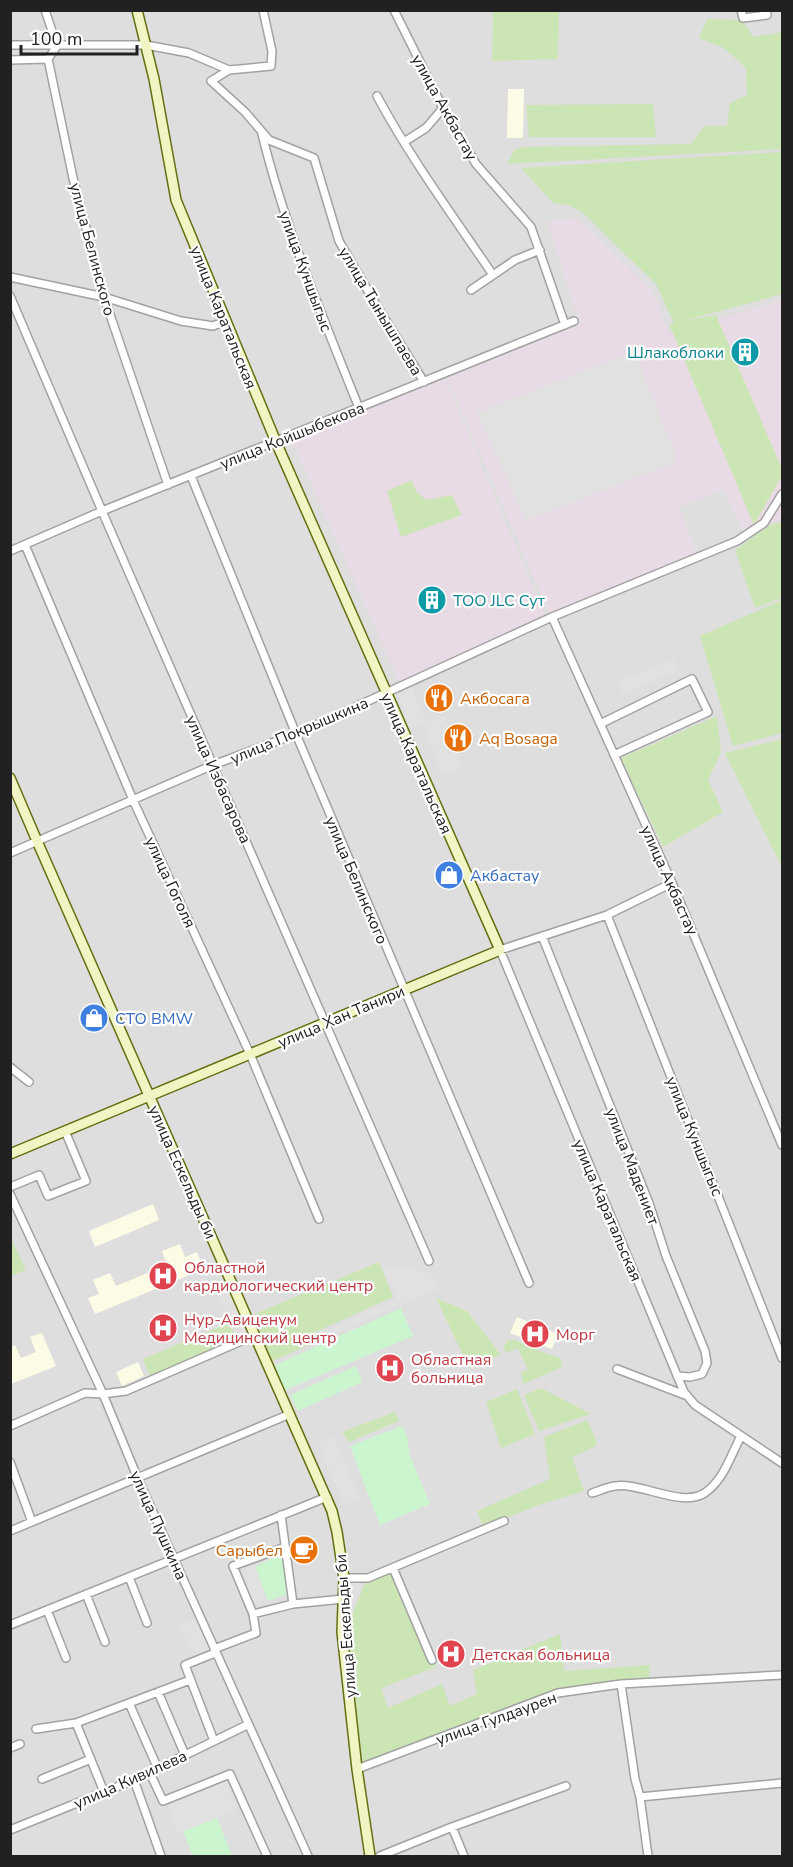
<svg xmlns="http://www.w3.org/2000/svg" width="793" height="1867" font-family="'Nunito Sans',sans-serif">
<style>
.residential{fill:#dfdede}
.industrial{fill:#e9dbe6}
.education{fill:#fcfce6}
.grass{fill:#cce5b4}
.park{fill:#cbf5cf}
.parking{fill:#e1e1e1}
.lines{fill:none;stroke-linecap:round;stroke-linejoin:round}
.street-casing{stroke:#a2a2a2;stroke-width:10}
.secondary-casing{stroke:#646f11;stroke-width:12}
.street{stroke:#fff;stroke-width:7}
.secondary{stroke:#f1f4c3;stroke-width:9}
.labels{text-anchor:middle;stroke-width:4.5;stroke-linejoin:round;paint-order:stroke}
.street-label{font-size:16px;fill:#212121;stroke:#fff}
.culture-label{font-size:16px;fill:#0d838f;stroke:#fff;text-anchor:end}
.food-label{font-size:16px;fill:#c56008;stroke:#fff;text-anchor:start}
.shop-label{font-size:16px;fill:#366cbe;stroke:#fff;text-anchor:start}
.health-label{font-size:16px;fill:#be3a42;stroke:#fff;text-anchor:start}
</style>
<rect width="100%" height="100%" fill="#f0eee9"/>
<path class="residential" d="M11 11H782V1856H11Z"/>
<path class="industrial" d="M577 219 651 289 670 334 782 300V519L743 532 724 489 679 507 698 557 549 613 447 377 579 323 548 222Z
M443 374 547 620 401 686 290 436Z"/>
<path class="education" d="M508 89H524L523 138H507Z
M153 1204 159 1220 95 1247 89 1231Z
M180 1244 185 1257 197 1252 204 1269 95 1314 88 1298 99 1294 93 1280 110 1273 116 1286 167 1265 162 1251Z
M517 1317 558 1334 552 1349 510 1333Z
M42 1333 56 1366 11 1384V1347L15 1345 21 1358 36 1352 30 1337Z
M138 1362 144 1376 122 1386 116 1372Z"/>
<path class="grass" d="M493 11H559L558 59 492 61Z
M707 19 742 20 753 37 782 32V149L507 164 515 149 525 147 691 144 704 126H727L730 103 747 95 746 68 724 48 699 38Z
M653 104 656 137H529L526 105Z
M782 152V294L683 321 716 315 782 469V476L754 525 669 324 674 323 656 284 582 212 568 205 553 203 521 168Z
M412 480 416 491 426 500 452 495 462 515 401 537 387 491Z
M773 523H782V598L755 608 735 550Z
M782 600V733L733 746 700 636Z
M717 716 721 752 708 780 723 812 663 847 621 758Z
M782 739V867L725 753Z
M10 1236 26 1270 11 1276H10Z
M379 1262 393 1297 309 1335 312 1344 270 1362 250 1316Z
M436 1298 467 1311 501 1355 469 1368Z
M227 1324 239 1338 150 1377 143 1359Z
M508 1340H516L537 1350 560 1358 562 1367 523 1384 521 1372 528 1370 518 1348 505 1353 504 1345Z
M541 1388 591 1414 539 1431 524 1395Z
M517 1389 535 1434 501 1448 486 1402Z
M395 1412 399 1421 349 1442 342 1432Z
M587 1420 597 1442 596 1446 572 1457 584 1491 539 1505 483 1527 477 1511 550 1479 544 1437Z
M392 1571 436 1667 381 1688 388 1708 442 1684 450 1706 477 1694 473 1670 560 1634 564 1671 650 1665 649 1678 553 1692 359 1766 348 1669 346 1629 366 1581Z"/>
<path class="park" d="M401 1308 413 1336 283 1391 271 1367Z
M356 1366 362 1382 298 1411 290 1395Z
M402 1426 407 1436 410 1456 430 1504 380 1525 350 1446Z
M282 1554 288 1594 268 1601 255 1566Z
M217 1818 232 1856H193L183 1831Z"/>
<path class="parking" d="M634 351 678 461 526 521 477 413Z
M673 659 678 671 622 694 616 682Z
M412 687 426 723 444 717 462 767 442 774 424 724 411 729 397 693Z
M382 1265 431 1273 440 1288 314 1343 311 1337 396 1299Z
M228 1285 251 1333 246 1336 233 1324 218 1294V1291Z
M334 1436 359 1498 344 1505 318 1443Z
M255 1566 267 1599 254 1602 241 1569Z
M346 1581H364L344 1624Z
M197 1617 212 1652 194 1659 180 1624Z
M226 1781 237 1811 177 1833 166 1803Z"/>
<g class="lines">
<g class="street-casing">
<path id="street" d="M45 10 57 46 48 59 73 178 104 297 168 485
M263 10 272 51 271 66 229 70 211 81 245 112 269 140 314 158 339 241 372 298 424 382
M394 10 443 108 476 164 531 227 565 325
M741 10 743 18 767 15 766 10
M10 45H146L189 53 229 70
M10 60 48 59
M377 96C411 159 453 216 493 275
M262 134C285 228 323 318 359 408
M404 142 426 128 443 108
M10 277 104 297 181 321 213 326 226 321
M471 290 515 260 540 250
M10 296 102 511 429 1261
M191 476 296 734 529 1283
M25 545 133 800 250 1054 319 1219
M10 551 102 511 574 321
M552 617 672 883 782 1145
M600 724 692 679 708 712 614 755
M10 853 213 765 296 734 552 617 737 541 764 523 782 494
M672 883 607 915 500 950 684 1392 695 1405 782 1463
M607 915 782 1358
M542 936 649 1203 666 1256 705 1351 707 1363 702 1374 690 1377 677 1376
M10 1067 29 1082
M10 1187 39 1175 48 1196 86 1181 65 1131
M10 1194 103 1394 138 1479 308 1856
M617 1369 685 1395
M10 1426 85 1393 103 1394 126 1391 255 1335
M10 1462 32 1522
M592 1493C599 1491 607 1487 615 1486 641 1482 684 1509 706 1492 724 1479 731 1455 741 1436
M281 1515 293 1604 343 1599
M10 1531 290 1414
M285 1547 233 1566 253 1614 293 1604
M393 1568 432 1660
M129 1577 147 1623
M344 1578H368L504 1521
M86 1594 105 1642
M47 1610 66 1658
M10 1625 327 1497
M214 1649 256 1633 253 1614
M621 1684 635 1779 640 1797 648 1856
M158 1692 185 1755
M129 1703 158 1769
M76 1723 104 1792
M36 1729 76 1723 190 1680
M214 1741 185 1665 215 1653
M10 1748 20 1744
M357 1769 558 1693 621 1684 782 1675
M150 1773 163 1801 230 1774 267 1856
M42 1779 91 1759
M134 1780 161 1856
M640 1797 782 1783
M452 1827 464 1856
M10 1830 134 1780 247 1725
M380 1856 452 1827 566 1786"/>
</g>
<g class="secondary-casing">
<path id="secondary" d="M10 778 37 841 332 1511 337 1532 344 1578 342 1632 357 1769 370 1856
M10 1154 500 950 276 442 176 200 154 79 137 10"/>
</g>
<use href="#street" class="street"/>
<use href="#secondary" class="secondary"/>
</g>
<defs>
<g id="building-disc" transform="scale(1.5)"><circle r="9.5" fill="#0f9aa8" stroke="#fff"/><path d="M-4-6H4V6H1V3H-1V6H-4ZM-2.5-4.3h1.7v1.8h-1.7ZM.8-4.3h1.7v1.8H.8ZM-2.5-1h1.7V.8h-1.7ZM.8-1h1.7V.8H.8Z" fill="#fff"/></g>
<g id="restaurant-disc" transform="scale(1.5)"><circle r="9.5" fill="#e8710a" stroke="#fff"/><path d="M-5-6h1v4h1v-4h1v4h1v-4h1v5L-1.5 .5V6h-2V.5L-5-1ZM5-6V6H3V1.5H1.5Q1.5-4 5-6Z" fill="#fff"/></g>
<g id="shop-disc" transform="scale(1.5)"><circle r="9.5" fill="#3f7fe0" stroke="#fff"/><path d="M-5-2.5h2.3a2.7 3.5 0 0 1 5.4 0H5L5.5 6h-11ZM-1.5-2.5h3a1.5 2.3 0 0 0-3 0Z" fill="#fff"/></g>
<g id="hospital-disc" transform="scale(1.5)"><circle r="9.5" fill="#e0444e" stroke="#fff"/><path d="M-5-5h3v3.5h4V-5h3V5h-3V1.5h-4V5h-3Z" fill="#fff"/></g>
<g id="cafe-disc" transform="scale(1.5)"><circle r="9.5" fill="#e8710a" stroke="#fff"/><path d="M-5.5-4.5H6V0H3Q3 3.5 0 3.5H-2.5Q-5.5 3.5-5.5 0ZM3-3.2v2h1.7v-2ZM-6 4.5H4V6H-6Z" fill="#fff"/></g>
</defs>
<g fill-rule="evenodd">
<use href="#building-disc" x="745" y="352"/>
<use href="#building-disc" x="432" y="600"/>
<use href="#restaurant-disc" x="439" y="698"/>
<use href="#restaurant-disc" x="458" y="738"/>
<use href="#shop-disc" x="449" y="875"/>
<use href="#shop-disc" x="94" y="1018"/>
<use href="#hospital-disc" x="163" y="1276"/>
<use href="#hospital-disc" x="163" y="1328"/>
<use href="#hospital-disc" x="535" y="1334"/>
<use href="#hospital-disc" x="390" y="1368"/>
<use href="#cafe-disc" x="304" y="1550"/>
<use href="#hospital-disc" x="451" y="1654"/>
</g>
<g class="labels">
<g class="street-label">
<text transform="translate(445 107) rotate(61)" y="6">улица Акбастау</text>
<text transform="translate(93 249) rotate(75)" y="6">улица Белинского</text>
<text transform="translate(306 271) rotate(70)" y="6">улица Куншыгыс</text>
<text transform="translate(381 311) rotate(59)" y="6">улица Тынышпаева</text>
<text transform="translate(224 317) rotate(68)" y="6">улица Каратальская</text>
<text transform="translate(292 435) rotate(-22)" y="6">улица Койшыбекова</text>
<text transform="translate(299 730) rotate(-23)" y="6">улица Покрышкина</text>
<text transform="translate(417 763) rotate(66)" y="6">улица Каратальская</text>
<text transform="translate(219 779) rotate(66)" y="6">улица Избасарова</text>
<text transform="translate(357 880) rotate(67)" y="6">улица Белинского</text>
<text transform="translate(670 880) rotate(66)" y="6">улица Акбастау</text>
<text transform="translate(171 882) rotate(65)" y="6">улица Гоголя</text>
<text transform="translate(341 1016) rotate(-23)" y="6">улица Хан Танири</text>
<text transform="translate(695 1136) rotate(68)" y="6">улица Куншыгыс</text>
<text transform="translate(633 1166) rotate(69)" y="6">улица Мадениет</text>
<text transform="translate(183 1172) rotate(66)" y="6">улица Ескельды би</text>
<text transform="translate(608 1210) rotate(67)" y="6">улица Каратальская</text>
<text transform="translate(159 1525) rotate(66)" y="6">улица Пушкина</text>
<text transform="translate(345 1626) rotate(-94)" y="6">улица Ескельды би</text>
<text transform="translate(496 1718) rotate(-20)" y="6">улица Гулдаурен</text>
<text transform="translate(130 1779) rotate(-24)" y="6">улица Кивилева</text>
</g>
<g class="culture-label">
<text x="724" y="358">Шлакоблоки</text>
<text x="453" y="606" text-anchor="start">ТОО JLC Сут</text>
</g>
<g class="food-label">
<text x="460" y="704">Акбосага</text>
<text x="479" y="744">Aq Bosaga</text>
<text x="283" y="1556" text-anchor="end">Сарыбел</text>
</g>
<g class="shop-label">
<text x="470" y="881">Акбастау</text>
<text x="115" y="1024">СТО BMW</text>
</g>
<g class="health-label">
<text x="184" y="1273">Областной<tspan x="184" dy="18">кардиологический центр</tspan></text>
<text x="184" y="1325">Нур-Авиценум<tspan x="184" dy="18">Медицинский центр</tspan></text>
<text x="556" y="1340">Морг</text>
<text x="411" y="1365">Областная<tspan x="411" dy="18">больница</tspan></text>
<text x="472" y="1660">Детская больница</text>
</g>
</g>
<rect width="793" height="1867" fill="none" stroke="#212121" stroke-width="24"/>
<path d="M21 45v9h116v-9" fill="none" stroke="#212121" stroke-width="3"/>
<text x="30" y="45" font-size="18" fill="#212121" stroke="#ffffff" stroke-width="4.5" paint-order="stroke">100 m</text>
</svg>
